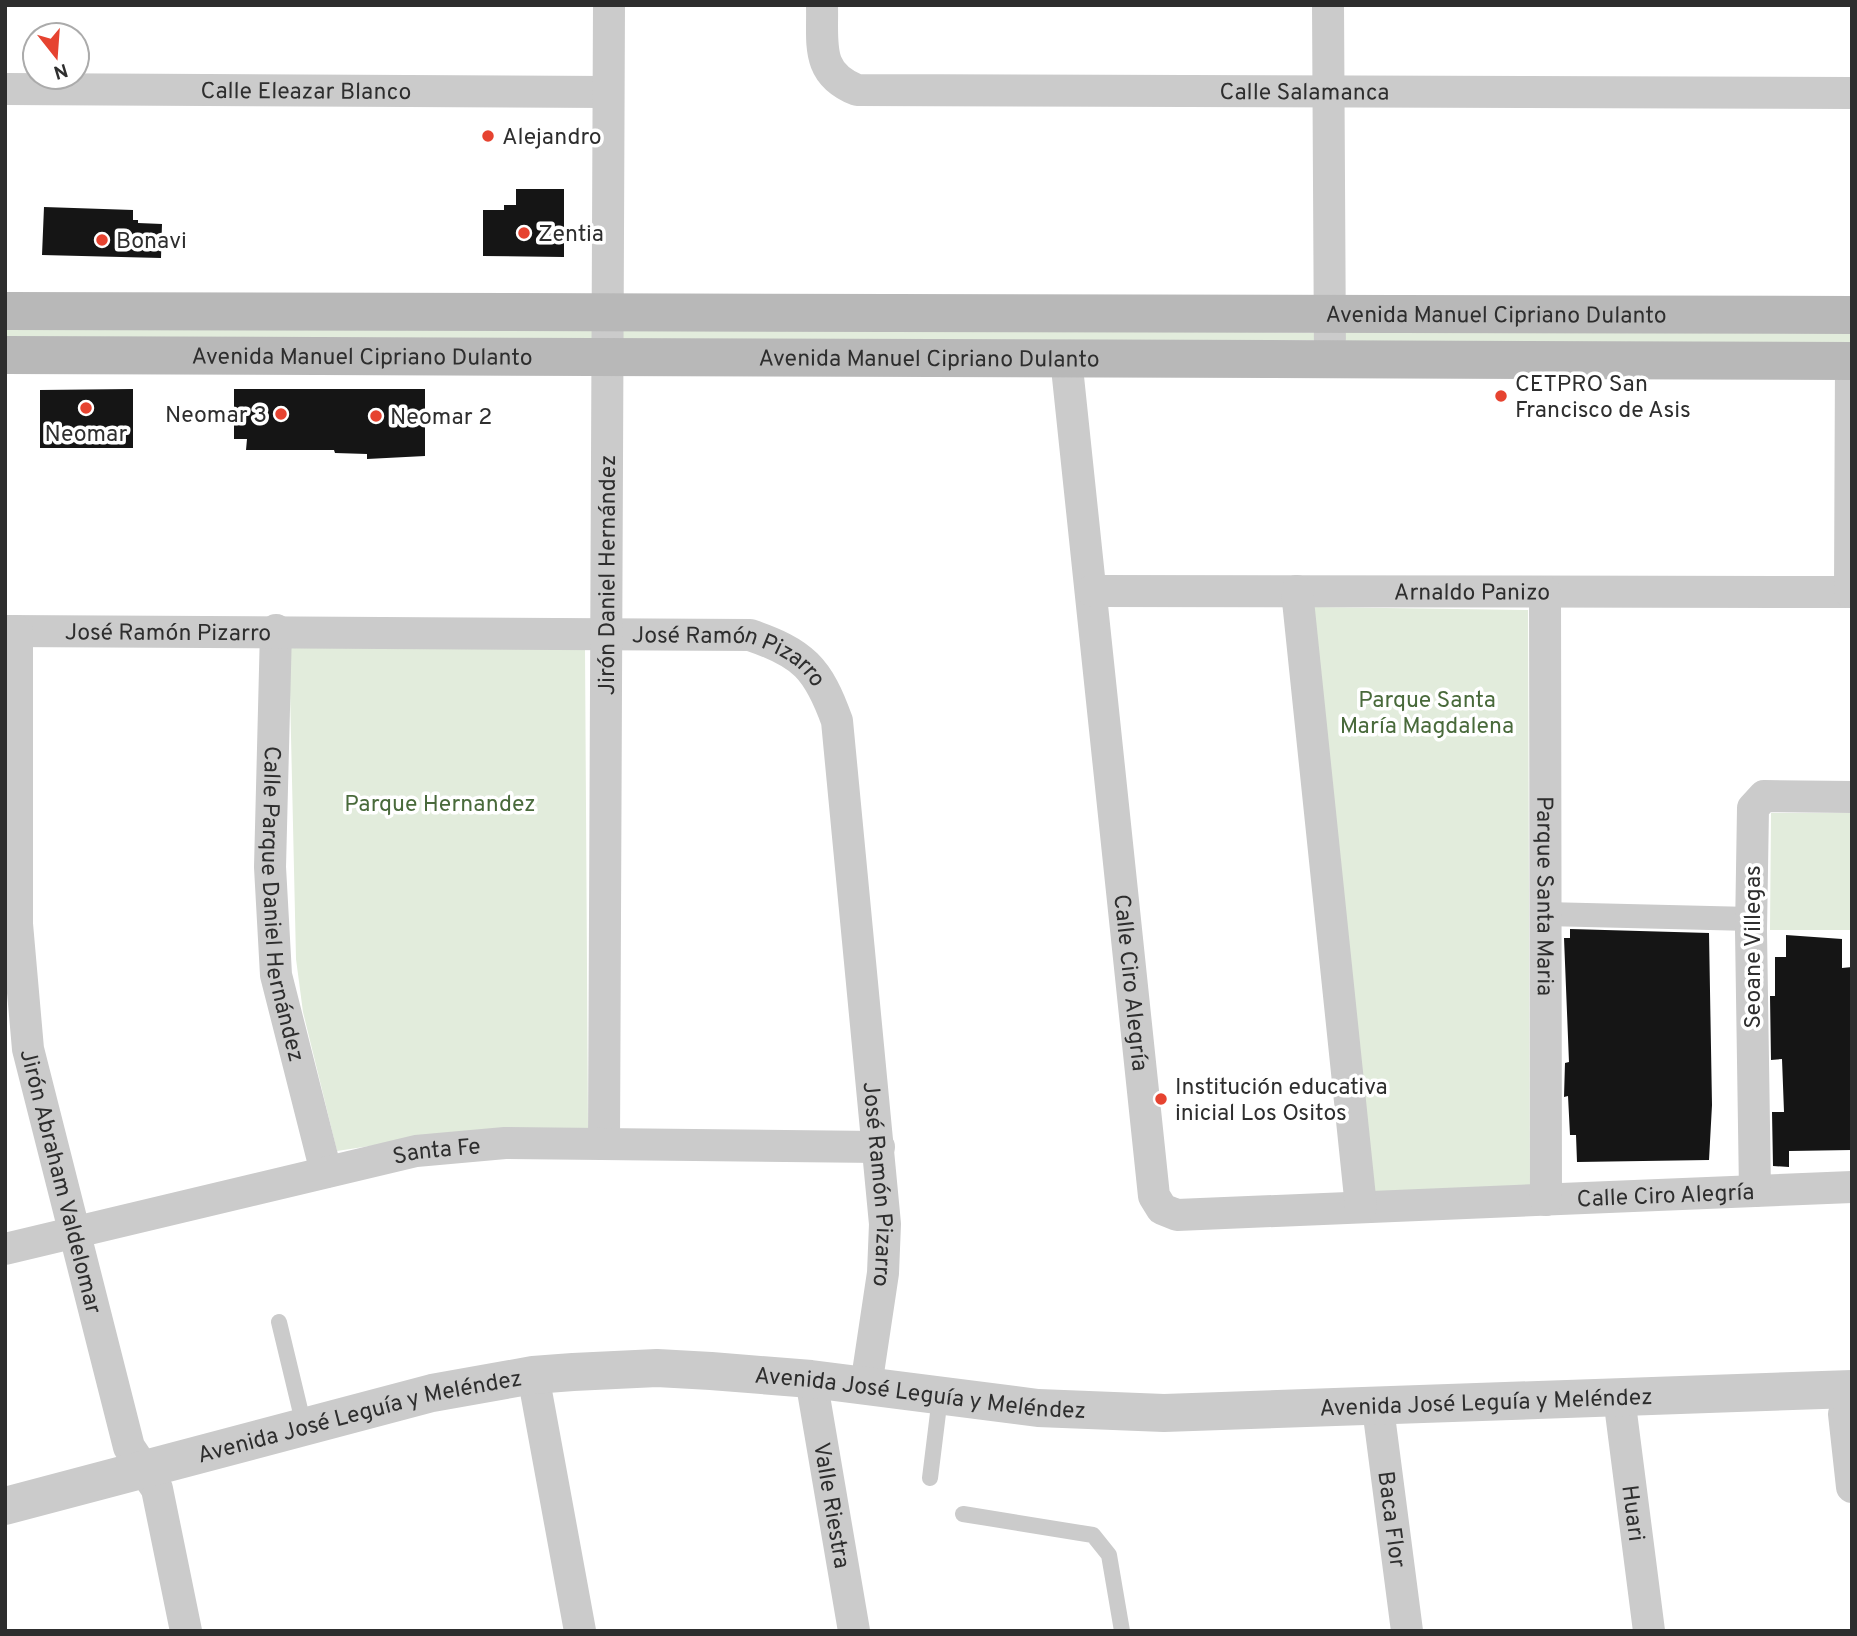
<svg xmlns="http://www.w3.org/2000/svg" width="1857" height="1636" font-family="Overpass,sans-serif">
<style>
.green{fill:#e2ecdc}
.building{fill:#151515}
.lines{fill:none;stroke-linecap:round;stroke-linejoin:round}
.service{stroke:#cbcbcb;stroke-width:16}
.pedestrian{stroke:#cbcbcb;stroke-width:24}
.minor{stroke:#cbcbcb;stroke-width:32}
.tertiary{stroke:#cbcbcb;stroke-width:38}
.secondary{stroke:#b8b8b8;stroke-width:38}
.poi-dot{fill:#e64330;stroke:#fff;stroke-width:2.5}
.labels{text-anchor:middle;stroke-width:7;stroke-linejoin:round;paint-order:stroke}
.street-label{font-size:23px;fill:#2e2e2e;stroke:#fff}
.poi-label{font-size:23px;fill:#2e2e2e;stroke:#fff;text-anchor:start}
.park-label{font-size:23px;fill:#496a3b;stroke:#fff}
</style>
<rect width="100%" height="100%" fill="#fff"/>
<path class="green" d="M5 321 592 328 594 340 5 343Z
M626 323 1316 333 1315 340 618 342Z
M1852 327V349L1347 348 1343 329Z
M1314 607 1528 610 1530 1185 1370 1192Z
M289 646 585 647 588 1129 409 1140 337 1151 303 1012 296 959Z
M1771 813H1852V930H1770Z"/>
<path class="building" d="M516 189H564V257L483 256V210H504V205H516Z
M44 207 133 210V220H138V223L162 224 161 258 42 255Z
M133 389V448H40V390Z
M234 389H425V456L367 459V454L335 453 334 450H246L247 439H234Z
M1570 929 1709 933 1712 1105 1709 1160 1577 1162 1576 1135H1570L1568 1096 1564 1097 1565 1063 1569 1062 1564 938H1570Z
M1786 935 1842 939V968L1852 967V1150L1789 1151V1167L1773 1166 1772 1112H1784L1782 1059 1771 1060 1770 996H1775V957H1786Z"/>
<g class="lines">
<path class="service" d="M279 1322 304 1426
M930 1478 940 1397
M963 1514 1093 1535 1109 1555 1122 1631"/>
<path class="pedestrian" d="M1545 914 1751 919"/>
<g class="minor">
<path id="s1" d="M822 5C823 44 815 73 857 90L1852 93"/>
<path d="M1328 5 1330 358"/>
<path id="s2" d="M5 89 607 92"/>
<path id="s3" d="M1066 358 1154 1196 1162 1209 1177 1215 1852 1187"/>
<path id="s4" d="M1092 591 1852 592"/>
<path d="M1297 591 1361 1207"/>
<path id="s5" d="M1545 592 1546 1200"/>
<path d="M1850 592 1851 361"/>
<path id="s6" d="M276 630 270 867 276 975 326 1172"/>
<path id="s7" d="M5 631 750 635C803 653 818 668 837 721L885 1224 883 1273 866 1386"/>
<path id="s8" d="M17 631V924L28 1049 129 1447 157 1489 186 1631"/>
<path id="s9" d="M604 1144 609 5"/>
<path d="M1755 1191 1751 931 1753 808 1764 796 1852 797"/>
<path id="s10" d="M5 1249 416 1151 505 1143 879 1147"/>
<path d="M533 1375 580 1631"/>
<path id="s11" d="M811 1379 854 1631"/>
<path d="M1852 1392 1844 1414 1852 1487"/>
<path id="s12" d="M1619 1397 1649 1631"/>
<path id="s13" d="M1378 1408 1407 1631"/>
</g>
<path class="tertiary" id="s14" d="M5 1506 432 1393 533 1375 573 1372 657 1368 711 1371 811 1379 1038 1408 1164 1413 1852 1389"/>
<g class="secondary">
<path id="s15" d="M5 311 1852 315"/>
<path id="s16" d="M5 355 1852 361"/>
</g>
</g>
<g class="poi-dot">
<circle cx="488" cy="136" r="7"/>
<circle cx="524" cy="233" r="7"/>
<circle cx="102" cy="240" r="7"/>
<circle cx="1501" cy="396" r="7"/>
<circle cx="86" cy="408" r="7"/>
<circle cx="281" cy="414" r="7"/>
<circle cx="376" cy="416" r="7"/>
<circle cx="1161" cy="1099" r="7"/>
</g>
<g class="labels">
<g class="street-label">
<text dy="8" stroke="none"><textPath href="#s2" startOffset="301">Calle Eleazar Blanco</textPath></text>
<text dy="8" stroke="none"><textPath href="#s1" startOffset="548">Calle Salamanca</textPath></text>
<text dy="8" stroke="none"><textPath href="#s15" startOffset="1491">Avenida Manuel Cipriano Dulanto</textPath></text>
<text dy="8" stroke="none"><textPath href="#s16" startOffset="357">Avenida Manuel Cipriano Dulanto</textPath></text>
<text dy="8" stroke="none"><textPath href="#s16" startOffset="924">Avenida Manuel Cipriano Dulanto</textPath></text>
<text dy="8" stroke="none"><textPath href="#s9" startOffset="569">Jirón Daniel Hernández</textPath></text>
<text dy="8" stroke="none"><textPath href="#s4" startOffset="380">Arnaldo Panizo</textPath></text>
<text dy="8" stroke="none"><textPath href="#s7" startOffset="163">José Ramón Pizarro</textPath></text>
<text dy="8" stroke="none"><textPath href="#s7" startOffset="730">José Ramón Pizarro</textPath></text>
<text dy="8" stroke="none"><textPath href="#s5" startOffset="304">Parque Santa Maria</textPath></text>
<text dy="8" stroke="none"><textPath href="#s6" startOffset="275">Calle Parque Daniel Hernández</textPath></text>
<text transform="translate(1752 947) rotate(-90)" y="8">Seoane Villegas</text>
<text dy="8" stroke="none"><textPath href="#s3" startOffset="628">Calle Ciro Alegría</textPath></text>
<text dy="8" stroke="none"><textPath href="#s10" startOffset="443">Santa Fe</textPath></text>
<text dy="8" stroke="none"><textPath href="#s8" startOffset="555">Jirón Abraham Valdelomar</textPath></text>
<text dy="8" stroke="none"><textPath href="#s7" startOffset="1339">José Ramón Pizarro</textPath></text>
<text dy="8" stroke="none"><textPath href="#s3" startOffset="1363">Calle Ciro Alegría</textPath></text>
<text dy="8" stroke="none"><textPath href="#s14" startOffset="933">Avenida José Leguía y Meléndez</textPath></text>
<text dy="8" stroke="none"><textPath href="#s14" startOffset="1500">Avenida José Leguía y Meléndez</textPath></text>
<text dy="8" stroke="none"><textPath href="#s14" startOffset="366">Avenida José Leguía y Meléndez</textPath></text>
<text dy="8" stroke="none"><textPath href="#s11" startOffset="128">Valle Riestra</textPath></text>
<text dy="8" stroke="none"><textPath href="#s12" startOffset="117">Huari</textPath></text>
<text dy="8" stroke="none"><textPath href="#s13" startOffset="112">Baca Flor</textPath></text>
</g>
<g class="poi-label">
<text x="502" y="144">Alejandro</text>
<text x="538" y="241">Zentia</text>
<text x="116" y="248">Bonavi</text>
<text x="1515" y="391">CETPRO San<tspan x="1515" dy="26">Francisco de Asis</tspan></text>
<text x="267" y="422" text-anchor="end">Neomar 3</text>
<text x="390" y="424">Neomar 2</text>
<text x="86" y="441" text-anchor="middle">Neomar</text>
<text x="1175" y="1094">Institución educativa<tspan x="1175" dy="26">inicial Los Ositos</tspan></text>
</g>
<g class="park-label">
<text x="1427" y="707">Parque Santa<tspan x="1427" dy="26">María Magdalena</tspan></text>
<text x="440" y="811">Parque Hernandez</text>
</g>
</g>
<rect width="1857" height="1636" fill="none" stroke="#2e2e2e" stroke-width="14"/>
<g transform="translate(56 56) rotate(163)"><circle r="33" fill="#ffffff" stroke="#ababab" stroke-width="2"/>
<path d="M0-5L12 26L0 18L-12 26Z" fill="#e64330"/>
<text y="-10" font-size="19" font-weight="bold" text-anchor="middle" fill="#2e2e2e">N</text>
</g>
</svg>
